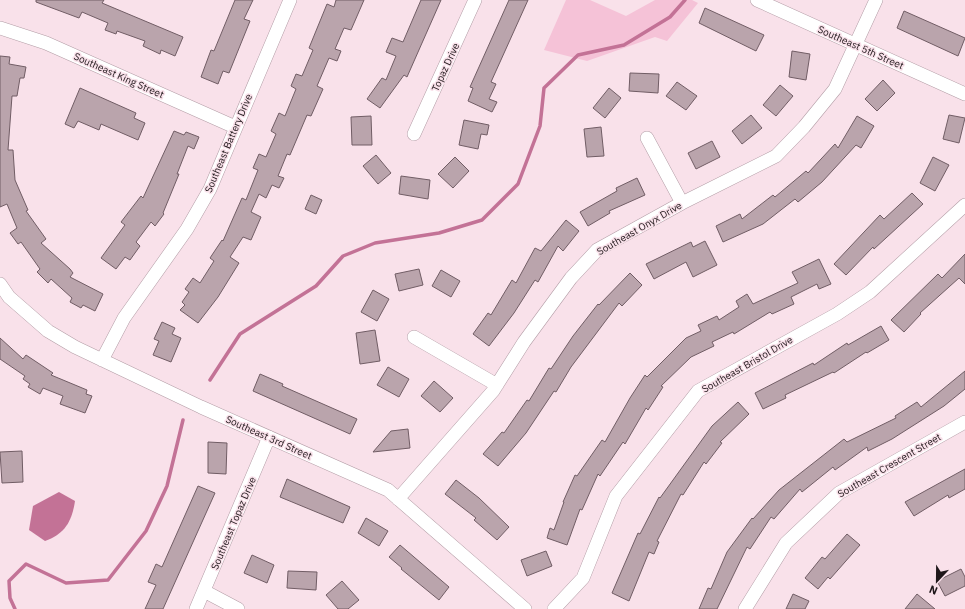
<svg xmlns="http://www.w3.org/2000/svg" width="965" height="609" font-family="'IBM Plex Sans',sans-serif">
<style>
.green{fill:#f5c2d7}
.water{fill:#c37296}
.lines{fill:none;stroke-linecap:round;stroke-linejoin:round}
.stream{stroke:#c37296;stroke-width:3.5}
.building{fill:#baa4ac;stroke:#715d65}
.street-casing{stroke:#b39da6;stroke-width:14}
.street{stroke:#fff;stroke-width:13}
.labels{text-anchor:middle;stroke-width:3;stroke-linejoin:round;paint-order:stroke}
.street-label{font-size:10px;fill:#1f171a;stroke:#f9e1ea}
</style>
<rect width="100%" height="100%" fill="#f9e1ea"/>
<path class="green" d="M566 0H590L626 16 655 0H692L698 3 667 41 655 37 587 61 544 50Z"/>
<path class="water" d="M59 492 75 501C72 521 65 534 45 541L29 530 33 506Z"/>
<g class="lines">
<path class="stream" d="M210 380 240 334 316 286 343 256 375 243 439 233 482 220 518 184 540 126 544 88 578 55 624 45 670 17 685 0
M15 609 10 598 9 581 26 564 66 583 108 580 146 531 167 486 183 420"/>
</g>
<path class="building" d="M36 0H104L102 3 183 37 175 56 161 50 160 54 143 46 145 41 117 31 116 34 105 30 108 23 82 12 79 18 36 2Z
M235 0H253L244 19 250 21 229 73 223 71 218 84 201 77 211 50 214 51Z
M336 0H364L351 30 344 28 335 49 341 51 337 61 329 58 317 86 323 89 311 116 307 115 290 155 287 154 278 176 284 178 279 188 272 185 266 198 259 194 251 212 261 217 251 240 243 237 230 257 239 263 218 297 198 323 180 310 185 305 182 302 189 292 185 289 193 278 200 283 214 261 210 258 222 240 223 241 242 198 246 200 258 170 253 168 259 154 266 157 276 134 271 131 279 113 285 116 296 89 291 86 296 74 302 76 313 50 309 48 327 4 334 7Z
M421 0H441L407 77 404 75 380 108 367 99 382 78 386 80 396 56 386 52 392 38 403 42Z
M509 0H528L491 82 496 84 489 99 497 102 492 112 468 101 473 88 470 87Z
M705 8 764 35 756 51 699 23Z
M904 11 965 38 958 56 897 28Z
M792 51 810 54 806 80 789 77Z
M0 56 10 57 9 64 26 67 24 78H20L17 96H12L8 150H13L15 180 28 210 26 211 46 239 41 243 70 269 73 273 70 277 103 294 95 311 83 305 81 308 70 302 72 298 51 279 48 283 37 272 40 269 21 242 18 244 10 233 17 228 7 204 0 207Z
M630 73 659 74 658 93 629 91Z
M883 80 895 93 877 111 865 99Z
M677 82 697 96 686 110 666 96Z
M780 85 793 96 776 116 763 105Z
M80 88 136 113 134 118 145 123 138 140 101 124 99 130 78 121 74 128 65 124Z
M609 88 621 98 605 118 593 108Z
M751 115 762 128 742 144 732 131Z
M949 115 965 118 959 143 943 139Z
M371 116 372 145H352L351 117Z
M857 116 874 126 861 148 856 145 822 182 798 202 795 199 763 224 723 242 716 226 740 214 742 219 773 195 775 197 806 171 808 173 835 144 838 148Z
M464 120 489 125 487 135 481 134 478 149 459 145Z
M601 127 604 156 587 157 584 129Z
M174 131 184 135 186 132 199 137 194 149 188 146 177 174H179L163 213 164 214 155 226 151 222 136 242 140 246 130 260 125 257 116 269 101 258 125 225 121 222 141 196 143 198Z
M712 141 720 157 696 169 688 153Z
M376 155 391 173 378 184 363 166Z
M455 157 469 171 453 188 438 174Z
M933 157 949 165 935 191 920 183Z
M401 176 430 180 428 199 399 194Z
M637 178 645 195 609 211 610 213 588 226 580 212 617 191 616 188Z
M912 193 923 204 874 249 873 247 846 275 834 264 880 215 884 219Z
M311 195 322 200 316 214 305 209Z
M566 220 579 231 563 251 558 246 538 282 535 280 514 313 489 346 473 334 488 313 491 315 512 280 516 283 535 248 541 251Z
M705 241 717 265 693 277 686 262 654 279 646 264 691 242 693 247Z
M965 254V284L959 278 920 313 921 314 904 332 891 320 938 274 942 278Z
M819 259 831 284 819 289 817 284 791 297 794 304 772 314 770 312 734 334 733 332 712 342 714 346 691 357 661 386 663 387 648 410 646 408 625 444 623 442 600 476 598 474 582 510 580 509 567 545 547 538 550 528 554 530 564 502H563L575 475 577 476 602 440 605 442 630 398 645 375 647 377 686 338 701 331 698 325 717 316 719 320 739 307 736 301 747 294 753 304 798 283 792 272Z
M419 269 423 285 399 291 395 274Z
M441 270 460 281 451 297 432 286Z
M630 273 642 285 622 306 619 303 571 367 556 392 554 391 526 433 498 466 483 454 502 432 504 433 527 400 529 401 549 368 551 369 573 336 598 304 599 305Z
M373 290 389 299 377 321 361 312Z
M162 322 175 328 172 334 181 338 171 362 153 355 159 341 154 339Z
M881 326 889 340 867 353 866 352 834 373 833 372 785 395 786 398 763 409 755 393 813 363 814 365 847 343 848 345Z
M375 330 380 361 360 364 356 333Z
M0 338 23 359 26 355 53 373 51 375 87 390 86 394 92 396 85 413 60 404 63 396 43 388 40 394 28 387 30 384 23 379 25 376 0 359Z
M388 367 409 379 399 397 377 385Z
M965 371V389L944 406 892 439 868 451 867 447 835 470 833 467 802 492 800 489 774 519 771 517 750 549 747 547 717 609H699L708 588 711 589 727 552 752 518 753 519 779 490 844 439 847 442 896 418 895 416 917 402 921 407Z
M260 374 283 384 282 386 357 419 350 434 253 391Z
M434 381 453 398 440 412 421 396Z
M738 402 749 414 720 442 722 443 706 464 704 462 683 495 681 494 657 541 659 542 654 554 649 552 629 601 612 593 638 533 640 534 659 497 660 498 712 426Z
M408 429 410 448 373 452 391 431Z
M208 442 227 443 226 474 208 473Z
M22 451 23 482 2 483 0 452Z
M965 469V489L949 498 948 495 914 516 905 502Z
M287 479 350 507 343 523 280 497Z
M456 480 479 498 509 527 497 540 474 520 476 518 445 494Z
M198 486 215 493 163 609H145L156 585 148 582 156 564 162 567Z
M366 518 388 531 379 546 358 533Z
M847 534 860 545 830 579 828 577 818 589 805 578 822 557 825 559Z
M400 545 449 587 439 600 401 569 402 568 389 557Z
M546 551 552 566 527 576 521 560Z
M252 555 274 565 267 583 244 573Z
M961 569 965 577V586L945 596 937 581Z
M288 571 317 572 316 590 287 588Z
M342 581 359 600 348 609H338L326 595Z
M793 594 809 601 805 609H786Z
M917 594 935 609H905Z"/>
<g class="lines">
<g class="street-casing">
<path id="street" d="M757 0 965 94
M0 28 46 43 235 127
M414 134 475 0
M647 138 682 203
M0 284 9 297 48 331 75 347 201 407 388 490 525 609
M414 337 497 385
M102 360 124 318 187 229 210 189 290 0
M398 499 493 391 524 342 571 278 597 250 682 203 776 156 804 127 835 89 876 0
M204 591 238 609
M196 609 269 437
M554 609 583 578 616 496 698 391 837 314 870 292 965 205
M745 609 786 543 839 493 965 422"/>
</g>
<use href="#street" class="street"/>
</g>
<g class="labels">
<g class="street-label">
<text transform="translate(861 47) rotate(24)" y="4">Southeast 5th Street</text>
<text transform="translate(445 67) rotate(-65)" y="4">Topaz Drive</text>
<text transform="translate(119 75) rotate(24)" y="4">Southeast King Street</text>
<text transform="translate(228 143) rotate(-67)" y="4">Southeast Battery Drive</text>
<text transform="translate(639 228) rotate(-30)" y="4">Southeast Onyx Drive</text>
<text transform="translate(747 364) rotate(-30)" y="4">Southeast Bristol Drive</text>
<text transform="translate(269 437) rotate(24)" y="4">Southeast 3rd Street</text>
<text transform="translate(889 465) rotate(-30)" y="4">Southeast Crescent Street</text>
<text transform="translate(233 523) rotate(-67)" y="4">Southeast Topaz Drive</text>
</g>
</g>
<g transform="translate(937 581) rotate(202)" stroke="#f9e1ea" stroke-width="3" paint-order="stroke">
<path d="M0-3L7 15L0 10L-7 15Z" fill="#1f171a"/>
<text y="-6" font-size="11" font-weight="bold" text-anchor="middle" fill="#1f171a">N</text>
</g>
</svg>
